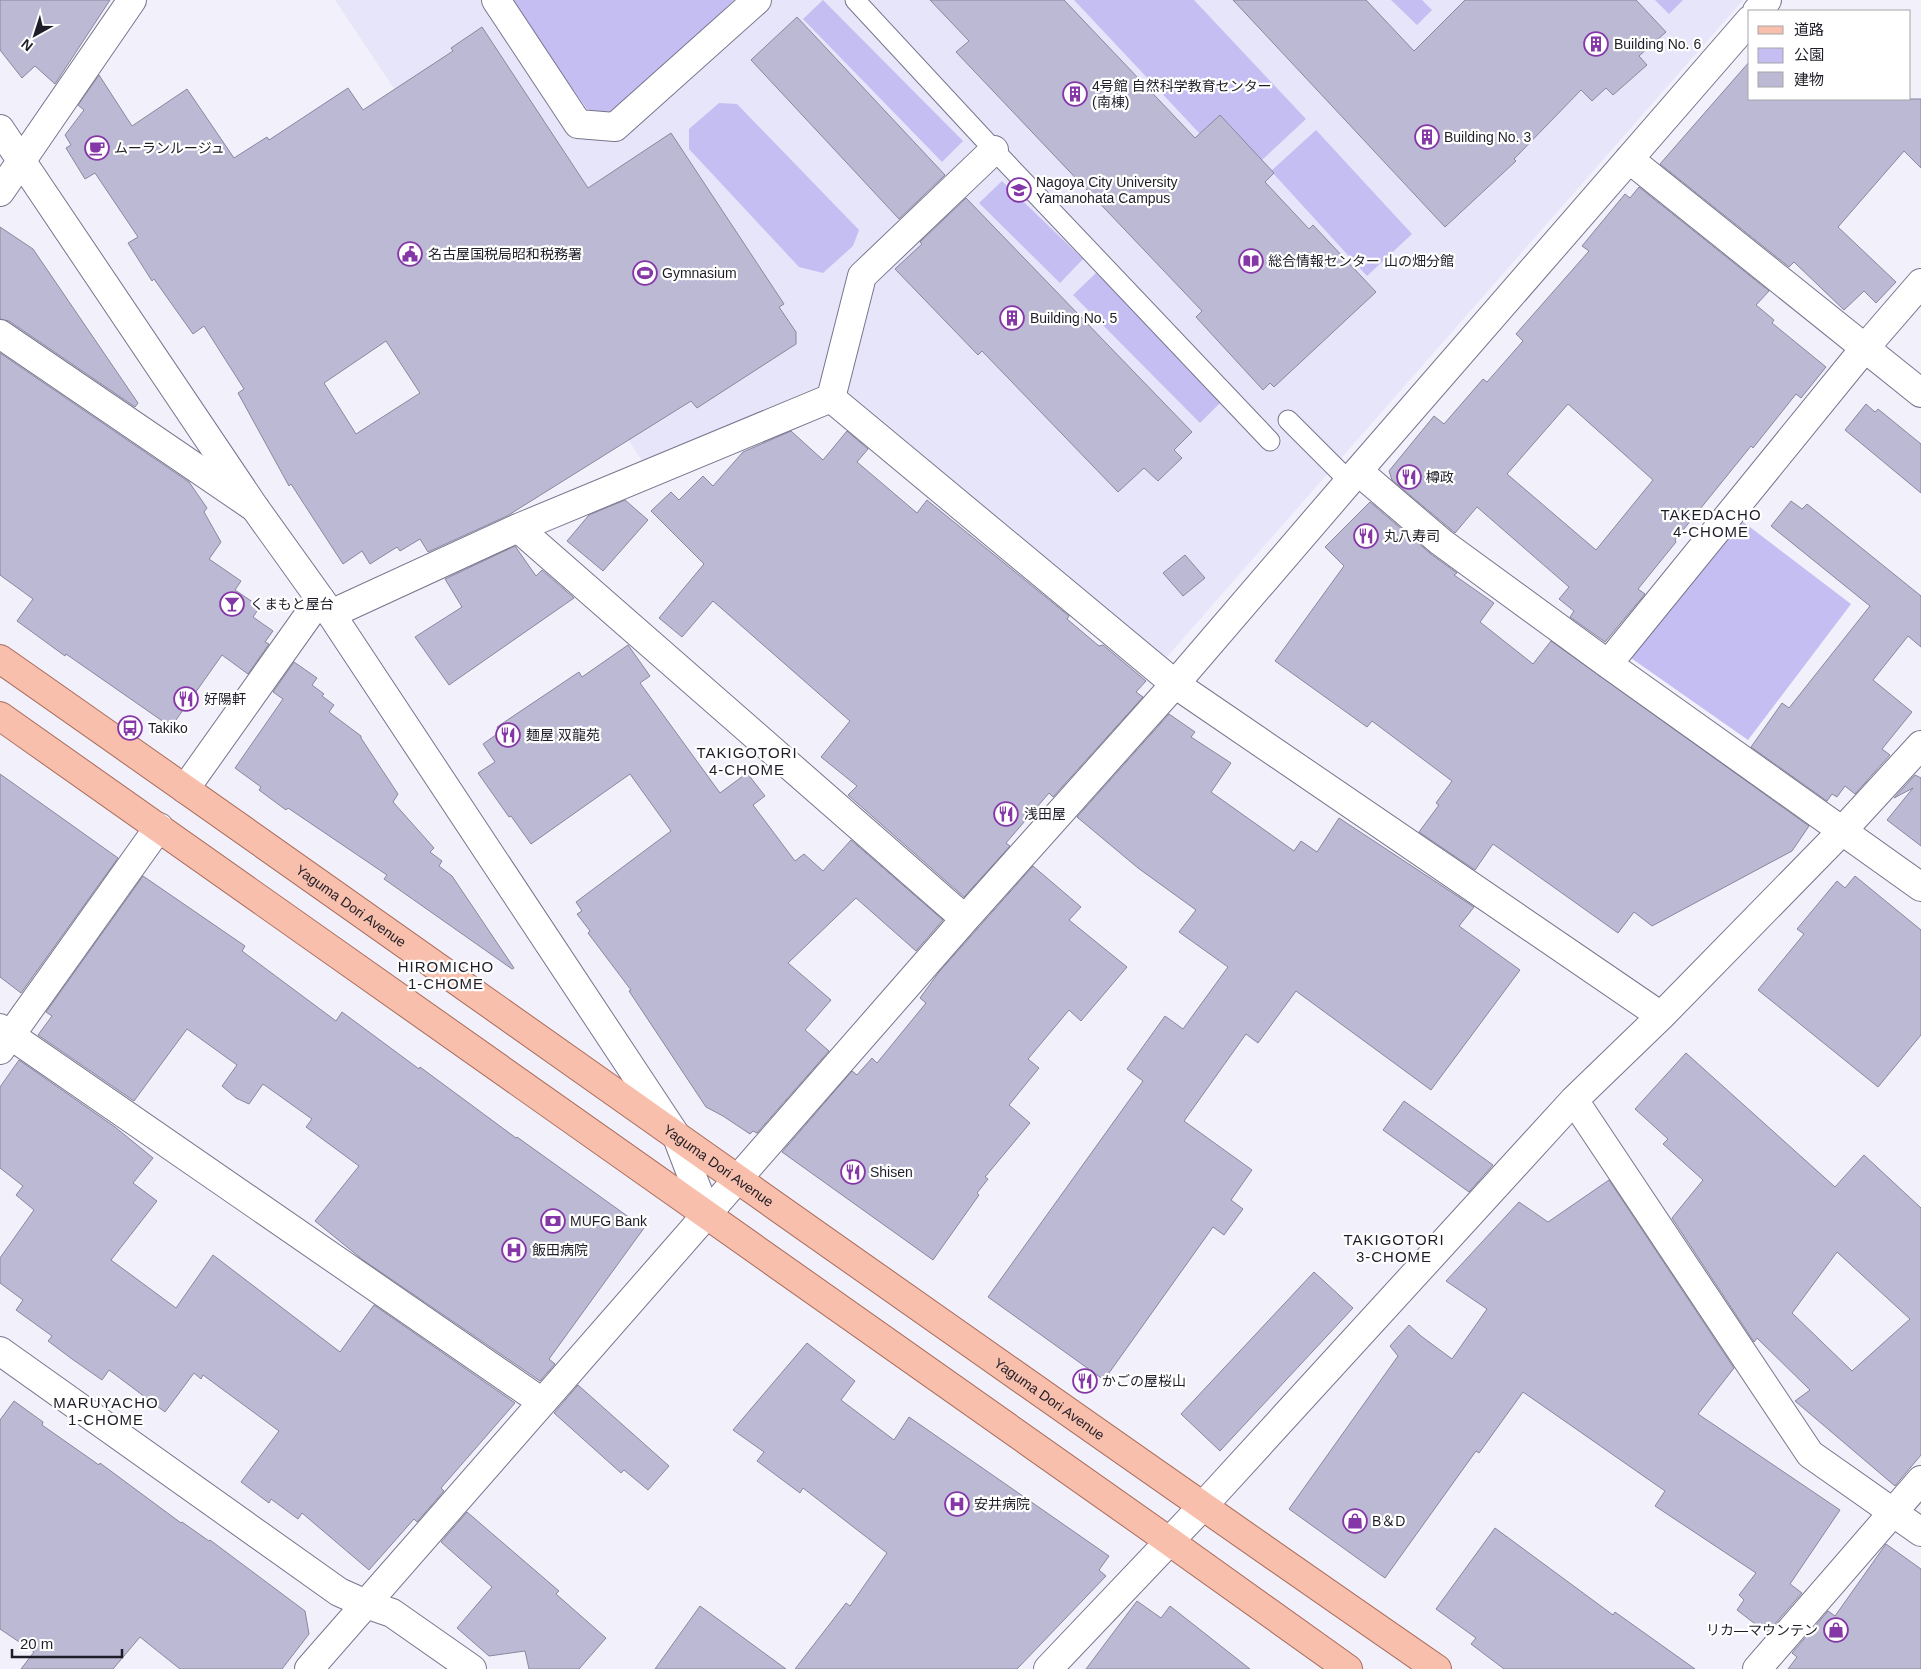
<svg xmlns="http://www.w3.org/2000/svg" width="1921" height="1669" font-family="Arial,'Noto Sans JP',sans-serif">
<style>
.built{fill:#e7e5fa}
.green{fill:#c4bef2}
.building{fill:#bbb9d3;stroke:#8a879f;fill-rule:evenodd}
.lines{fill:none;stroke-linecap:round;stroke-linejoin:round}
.service-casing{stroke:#78758d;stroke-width:21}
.pedestrian-casing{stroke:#78758d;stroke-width:30}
.minor-casing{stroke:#78758d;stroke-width:30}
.tertiary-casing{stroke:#78758d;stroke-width:30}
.primary-casing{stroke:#a96b59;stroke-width:30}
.service{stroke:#fff;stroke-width:19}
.pedestrian{stroke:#fff;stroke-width:28}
.minor{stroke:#fff;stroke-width:28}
.tertiary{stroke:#fff;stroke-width:28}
.primary{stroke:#f8bfac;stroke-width:28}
.labels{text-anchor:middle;stroke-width:4.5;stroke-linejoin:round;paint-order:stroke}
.poi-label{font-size:14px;fill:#1f1e28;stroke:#fff;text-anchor:start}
.street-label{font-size:14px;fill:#1f1e28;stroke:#fff}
.neighbourhood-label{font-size:15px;letter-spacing:1px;fill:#1f1e28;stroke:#fff}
</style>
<rect width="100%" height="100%" fill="#f1f0fb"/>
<path class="built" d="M335 0H1743L1166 658 834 380 643 462Z"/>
<path class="green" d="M513 0H734L703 29 702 32 606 117 587 109 512 3Z
M823 0 963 141 942 162 803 19Z
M1074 0H1194L1306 119 1261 161 1201 135Z
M1391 0H1422L1432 10 1417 25Z
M1655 0H1683L1669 14Z
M719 103 737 104 859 230 853 246 823 273 799 267 689 149V129Z
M1316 130 1412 234 1367 276 1271 171Z
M1002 181 1083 259 1060 283 979 203Z
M1096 273 1223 400 1200 423 1073 295Z
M1742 521 1851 604 1748 740 1631 658Z"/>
<path class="building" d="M0 0H110L55 84 35 66 22 78 0 50Z
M930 0H1064L1195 138 1220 115 1274 173 1265 182 1309 229 1313 225 1376 292 1274 387 1270 383 1263 390 1196 317 1202 311 956 52 969 41Z
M1233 0H1366L1414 51 1465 0H1636L1666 32 1639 56 1647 65 1613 95 1606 88 1592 101 1581 90 1514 159 1516 161 1445 227Z
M797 17 945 175 899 219 751 60Z
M482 27 588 188 671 133 784 304 779 307 796 332V344L697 408 691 401 507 516 428 552 420 539 400 551 397 547 370 564 362 551 343 564 291 484 289 486 238 393 244 389 204 326 193 334 154 279 152 281 128 243 138 237 95 173 85 179 66 148 71 145 65 135 84 110 78 105 99 75 132 126 187 89 234 158 267 137 269 140 348 88 363 110 453 51 451 48ZM386 341 420 393 356 434 324 383Z
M1750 61V99H1921V168L1904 151 1838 227 1896 282 1876 303 1864 291 1844 310 1794 262 1789 267 1660 164Z
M1639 187 1769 291 1756 305 1774 320 1772 323 1826 367 1801 398 1796 394 1753 448 1751 446 1675 540 1676 542 1638 589 1645 594 1605 642 1570 617 1574 611 1559 599 1569 587 1477 507 1455 533 1392 480 1389 471 1434 416 1444 424 1483 379 1487 382 1523 341 1516 334 1589 251 1582 246 1625 194 1630 198ZM1568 404 1653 480 1596 550 1507 474Z
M966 198 1192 432 1174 450 1182 458 1158 481 1144 468 1118 492 982 351 978 355 895 269 922 244 920 242Z
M0 227 33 249 138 403 135 407 9 321 0 319Z
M0 353 189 482 207 508 204 512 221 542 209 559 241 581 235 590 260 607 253 617 273 631 265 642 269 644 248 674 222 655 171 727 66 654 65 656 17 621 33 599 0 575Z
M1866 404 1875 412 1878 409 1921 444V493L1845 430Z
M791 431 823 460 847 431 868 449 857 462 917 513 927 500 1069 616 1067 619 1099 646 1103 645 1146 681 1136 692 1143 697 1053 797 1049 793 1006 843 1010 846 964 897 848 795 857 786 821 757 850 721 713 601 682 637 659 618 704 564 651 511 671 492 679 500 703 476 713 486 743 452Z
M625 500 648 520 603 571 567 541 589 515Z
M1791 501 1802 509 1807 504 1921 596V647L1908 636 1873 680 1912 712 1882 749 1890 755 1855 794 1845 786 1837 797 1832 794 1827 801 1751 747 1782 703 1789 708 1870 606 1771 526Z
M1370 502 1431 554 1457 573 1454 575 1494 603 1480 622 1533 664 1551 641 1809 826 1792 851 1652 926 1634 912 1618 933 1493 844 1475 870 1419 832 1439 805 1436 803 1452 781 1372 721 1367 727 1275 661 1344 566 1325 547Z
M515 546 536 576 542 570 574 598 449 685 415 637 462 607 445 579Z
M1185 555 1205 578 1183 596 1163 573Z
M628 645 650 676 640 683 720 793 747 773 765 796 753 805 795 861 804 854 823 871 851 840 943 920 916 951 856 898 788 963 831 1000 805 1030 829 1051 757 1133 753 1131 750 1134 723 1116 706 1107 702 1101 629 991 631 990 588 933 590 931 577 914 582 911 576 902 671 831 630 774 531 844 511 816 509 817 478 773 495 762 483 744 500 732 497 727 579 672 582 677Z
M294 662 317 678 312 685 324 694 322 696 334 705 329 712 361 736V738L398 794 393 802 434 848 430 852 442 861 439 866 452 876 514 968 512 969 384 879 387 875 288 808 286 810 259 790 261 787 235 768 283 699 273 692Z
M1169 714 1195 732 1191 737 1231 763 1211 792 1294 851 1301 841 1317 852 1339 818 1474 907 1459 926 1520 970 1431 1090 1296 991 1258 1043 1246 1034 1184 1121 1252 1170 1231 1200 1243 1209 1224 1235 1213 1227 1104 1380 988 1297 1143 1081 1127 1069 1165 1016 1183 1029 1228 967 1179 932 1196 910 1138 868 1077 817Z
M0 774 118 858 21 993 0 977Z
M1915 775 1921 778V846L1887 820 1913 788 1894 798Z
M1033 866 1081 907 1069 920 1127 967 1081 1021 1069 1010 1028 1059 1039 1068 1009 1105 1030 1123 985 1177 988 1179 977 1193 979 1195 933 1260 782 1152 852 1071 857 1075 872 1058 877 1063 926 1003 920 998 939 972Z
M143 876 245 946 242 951 336 1021 342 1012 419 1069 420 1067 516 1138 517 1137 644 1228 549 1359 555 1364 540 1381 363 1260 315 1221 359 1166 306 1127 312 1119 263 1084 249 1104 236 1098 222 1086 237 1065 187 1029 134 1101 38 1035 52 1016 46 1012Z
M1855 876 1921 930V1035L1878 1087 1758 990 1804 934 1797 929 1837 881 1845 888Z
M1686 1053 1835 1187 1864 1155 1921 1208V1455L1895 1486 1795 1401 1810 1390 1757 1338 1754 1342 1672 1218 1703 1180 1663 1144 1668 1139 1635 1109ZM1837 1252 1910 1319 1852 1371 1792 1313Z
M19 1060 115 1127 153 1158 133 1183 157 1201 111 1260 176 1308 213 1255 340 1352 374 1305 515 1403 441 1488 444 1491 417 1522 414 1519 369 1570 302 1513 298 1519 271 1499 269 1503 241 1482 279 1431 203 1375 201 1379 194 1373 165 1412 109 1370 102 1380 72 1359 48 1341 52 1336 16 1310 23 1300 0 1283V1258L34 1210 16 1195 23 1186 0 1168V1087Z
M1404 1101 1493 1165 1469 1192 1383 1130Z
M1609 1180 1734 1368 1698 1414 1840 1510 1790 1584 1802 1593 1767 1633 1737 1610 1744 1600 1739 1595 1756 1573 1655 1506 1665 1491 1523 1392 1479 1453 1476 1451 1385 1578 1289 1509 1398 1356 1390 1346 1409 1325 1421 1336 1452 1359 1487 1309 1446 1281 1519 1202 1548 1222Z
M1314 1272 1353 1308 1220 1451 1181 1414Z
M807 1343 855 1381 841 1400 894 1440 909 1417 1109 1556 1099 1570 1106 1576 1017 1669H795L846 1603 850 1606 887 1553 803 1488 800 1493 757 1461 764 1452 733 1430Z
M578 1385 669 1466 648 1490 624 1470 621 1473 554 1413Z
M14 1401 43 1422 42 1425 99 1465 100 1463 181 1523 182 1522 209 1541 210 1540 305 1611 309 1634 282 1669H180L140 1637 113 1669H21L34 1652 0 1629V1420Z
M467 1512 559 1591 556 1594 606 1638 579 1669H529L525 1651 489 1656 457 1628 492 1587 441 1542Z
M1495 1528 1613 1615 1615 1612 1695 1669H1504L1471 1644 1476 1638 1436 1609Z
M1886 1544 1921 1569V1669H1788L1797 1657 1792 1653 1828 1611 1835 1616Z
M1137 1601 1161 1618 1170 1606 1250 1669H1086Z
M700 1606 786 1669H655Z"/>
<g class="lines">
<g class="service-casing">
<path id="service" d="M855 0 994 150 1270 441
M1288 420 1349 481"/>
</g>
<g class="pedestrian-casing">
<path id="pedestrian" d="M496 0 578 124 615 127 757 0
M831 398 862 276 994 150"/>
</g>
<g class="minor-casing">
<path id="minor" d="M1757 11 1767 0
M1629 159 1921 393
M0 192 132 0
M0 334 255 508
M1358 471 1441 542 1608 664 1921 887
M518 528 965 919
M331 614 518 528 831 398 1175 684 1661 1016
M1608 664 1864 349 1921 283
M185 789 320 599
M0 1028 542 1402
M0 1050 159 827
M1574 1100 1810 1454 1921 1532
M0 1351 339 1592 366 1604 392 1613 472 1669
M309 1669 965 919 1175 684 1358 471 1750 20
M1048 1669 1202 1507 1574 1100 1661 1016 1843 830 1921 745
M1757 1669 1921 1480"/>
</g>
<g class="tertiary-casing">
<path id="tertiary" d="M0 129 255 508 331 614 677 1137 707 1215"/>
</g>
<g class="primary-casing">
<g id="primary">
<path id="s1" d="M0 659C480 995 955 1336 1437 1669"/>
<path d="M0 716 1169 1541 1348 1669"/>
</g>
</g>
<use href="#service" class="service"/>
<use href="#pedestrian" class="pedestrian"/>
<use href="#minor" class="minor"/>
<use href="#tertiary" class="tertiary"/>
<use href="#primary" class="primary"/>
</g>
<defs>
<g id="building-ring" transform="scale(1.25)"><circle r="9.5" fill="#fff" stroke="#8637a7" stroke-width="1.5"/><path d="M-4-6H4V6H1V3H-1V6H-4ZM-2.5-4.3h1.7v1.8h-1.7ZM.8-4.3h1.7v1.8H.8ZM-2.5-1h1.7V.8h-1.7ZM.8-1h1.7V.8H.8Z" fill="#8637a7"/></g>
<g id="cafe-ring" transform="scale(1.25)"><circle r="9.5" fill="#fff" stroke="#8637a7" stroke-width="1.5"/><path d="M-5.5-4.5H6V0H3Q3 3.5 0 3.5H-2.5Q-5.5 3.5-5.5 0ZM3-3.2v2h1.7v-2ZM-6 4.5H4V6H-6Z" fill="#8637a7"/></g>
<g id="university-ring" transform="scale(1.25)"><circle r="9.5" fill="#fff" stroke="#8637a7" stroke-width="1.5"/><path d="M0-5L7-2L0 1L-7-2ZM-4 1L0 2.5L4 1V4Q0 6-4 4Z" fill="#8637a7"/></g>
<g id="civic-ring" transform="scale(1.25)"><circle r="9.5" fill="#fff" stroke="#8637a7" stroke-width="1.5"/><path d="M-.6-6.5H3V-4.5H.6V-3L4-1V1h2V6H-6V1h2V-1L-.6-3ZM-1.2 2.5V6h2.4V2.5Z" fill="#8637a7"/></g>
<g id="library-ring" transform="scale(1.25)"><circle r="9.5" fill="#fff" stroke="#8637a7" stroke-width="1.5"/><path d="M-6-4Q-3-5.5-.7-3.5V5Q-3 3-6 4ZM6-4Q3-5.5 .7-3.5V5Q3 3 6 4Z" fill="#8637a7"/></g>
<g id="stadium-ring" transform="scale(1.25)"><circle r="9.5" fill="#fff" stroke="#8637a7" stroke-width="1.5"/><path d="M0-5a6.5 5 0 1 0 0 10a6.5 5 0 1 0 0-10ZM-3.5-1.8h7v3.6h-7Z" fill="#8637a7"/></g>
<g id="restaurant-ring" transform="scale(1.25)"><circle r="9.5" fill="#fff" stroke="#8637a7" stroke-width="1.5"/><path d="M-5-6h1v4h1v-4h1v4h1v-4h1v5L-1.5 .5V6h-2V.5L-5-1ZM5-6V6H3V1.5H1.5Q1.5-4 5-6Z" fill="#8637a7"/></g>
<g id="bar-ring" transform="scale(1.25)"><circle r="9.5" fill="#fff" stroke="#8637a7" stroke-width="1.5"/><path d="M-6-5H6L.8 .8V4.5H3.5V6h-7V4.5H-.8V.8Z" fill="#8637a7"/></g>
<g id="bus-ring" transform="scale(1.25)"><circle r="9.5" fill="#fff" stroke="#8637a7" stroke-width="1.5"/><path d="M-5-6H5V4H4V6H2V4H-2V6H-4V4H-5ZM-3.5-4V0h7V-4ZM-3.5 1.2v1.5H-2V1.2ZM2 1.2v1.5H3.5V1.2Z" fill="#8637a7"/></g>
<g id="bank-ring" transform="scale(1.25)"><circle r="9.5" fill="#fff" stroke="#8637a7" stroke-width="1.5"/><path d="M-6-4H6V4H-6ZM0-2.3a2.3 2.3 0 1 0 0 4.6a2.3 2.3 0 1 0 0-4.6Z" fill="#8637a7"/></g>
<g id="hospital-ring" transform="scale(1.25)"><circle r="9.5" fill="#fff" stroke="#8637a7" stroke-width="1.5"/><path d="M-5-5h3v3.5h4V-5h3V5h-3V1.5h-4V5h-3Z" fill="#8637a7"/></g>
<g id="shop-ring" transform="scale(1.25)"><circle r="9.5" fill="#fff" stroke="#8637a7" stroke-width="1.5"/><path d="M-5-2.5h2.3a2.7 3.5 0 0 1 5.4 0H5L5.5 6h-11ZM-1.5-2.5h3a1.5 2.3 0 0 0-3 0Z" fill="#8637a7"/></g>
</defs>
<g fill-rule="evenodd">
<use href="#building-ring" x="1596" y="44"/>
<use href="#building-ring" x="1075" y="94"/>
<use href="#building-ring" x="1427" y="137"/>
<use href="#cafe-ring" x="97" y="148"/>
<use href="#university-ring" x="1019" y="190"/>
<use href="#civic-ring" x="410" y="254"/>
<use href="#library-ring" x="1251" y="261"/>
<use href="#stadium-ring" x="645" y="273"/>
<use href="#building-ring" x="1012" y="318"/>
<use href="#restaurant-ring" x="1409" y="477"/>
<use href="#restaurant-ring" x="1366" y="536"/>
<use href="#bar-ring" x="232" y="604"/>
<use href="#restaurant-ring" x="186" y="699"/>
<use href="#bus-ring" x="130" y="728"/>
<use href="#restaurant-ring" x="508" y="735"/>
<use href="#restaurant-ring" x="1006" y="814"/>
<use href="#restaurant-ring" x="853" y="1172"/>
<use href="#bank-ring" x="553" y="1221"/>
<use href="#hospital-ring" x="514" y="1250"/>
<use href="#restaurant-ring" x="1085" y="1381"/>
<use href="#hospital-ring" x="957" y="1504"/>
<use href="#shop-ring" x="1355" y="1521"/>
<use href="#shop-ring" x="1836" y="1630"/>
</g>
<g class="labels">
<g class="poi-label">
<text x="1614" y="49">Building No. 6</text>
<text x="1092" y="91">4号館 自然科学教育センター<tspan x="1092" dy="16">(南棟)</tspan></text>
<text x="1444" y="142">Building No. 3</text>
<text x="114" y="153">ムーランルージュ</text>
<text x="1036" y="187">Nagoya City University<tspan x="1036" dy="16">Yamanohata Campus</tspan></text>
<text x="428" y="259">名古屋国税局昭和税務署</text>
<text x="1268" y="266">総合情報センター 山の畑分館</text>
<text x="662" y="278">Gymnasium</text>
<text x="1030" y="323">Building No. 5</text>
<text x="1426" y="482">樽政</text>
<text x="1384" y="541">丸八寿司</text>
<text x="250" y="609">くまもと屋台</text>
<text x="204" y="704">好陽軒</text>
<text x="148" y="733">Takiko</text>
<text x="526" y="740">麺屋 双龍苑</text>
<text x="1024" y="819">浅田屋</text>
<text x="870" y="1177">Shisen</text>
<text x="570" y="1226">MUFG Bank</text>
<text x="532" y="1255">飯田病院</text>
<text x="1102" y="1386">かごの屋桜山</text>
<text x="974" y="1509">安井病院</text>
<text x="1372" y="1526">B＆D</text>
<text x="1818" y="1635" text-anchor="end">リカ―マウンテン</text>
</g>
<g class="street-label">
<text dy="5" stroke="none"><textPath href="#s1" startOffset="429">Yaguma Dori Avenue</textPath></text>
<text dy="5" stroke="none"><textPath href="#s1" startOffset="879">Yaguma Dori Avenue</textPath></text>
<text dy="5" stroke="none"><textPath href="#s1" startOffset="1284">Yaguma Dori Avenue</textPath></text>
</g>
<g class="neighbourhood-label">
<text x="1711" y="520">TAKEDACHO<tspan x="1711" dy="17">4-CHOME</tspan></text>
<text x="747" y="758">TAKIGOTORI<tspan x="747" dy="17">4-CHOME</tspan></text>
<text x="446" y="972">HIROMICHO<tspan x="446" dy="17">1-CHOME</tspan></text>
<text x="1394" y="1245">TAKIGOTORI<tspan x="1394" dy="17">3-CHOME</tspan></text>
<text x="106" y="1408">MARUYACHO<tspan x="106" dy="17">1-CHOME</tspan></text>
</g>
</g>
<rect x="1748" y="10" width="162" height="90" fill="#ffffff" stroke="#a5a5a9"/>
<rect x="1758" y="26" width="25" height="8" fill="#f8bfac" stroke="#a5a5a9"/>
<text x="1794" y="35" font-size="15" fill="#1f1e28">道路</text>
<rect x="1758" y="48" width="25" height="15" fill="#c4bef2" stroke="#a5a5a9"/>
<text x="1794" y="60" font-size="15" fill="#1f1e28">公園</text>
<rect x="1758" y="72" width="25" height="15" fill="#bbb9d3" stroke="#a5a5a9"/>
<text x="1794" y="85" font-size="15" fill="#1f1e28">建物</text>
<g transform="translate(35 35) rotate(219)" stroke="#ffffff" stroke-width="4" paint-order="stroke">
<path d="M0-4L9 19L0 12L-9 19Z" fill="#1f1e28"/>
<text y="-8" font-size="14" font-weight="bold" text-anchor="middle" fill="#1f1e28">N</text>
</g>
<path d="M12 1649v8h110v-8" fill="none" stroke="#1f1e28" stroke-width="2.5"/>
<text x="20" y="1649" font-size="15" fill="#1f1e28" stroke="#ffffff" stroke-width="4" paint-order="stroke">20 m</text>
</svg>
